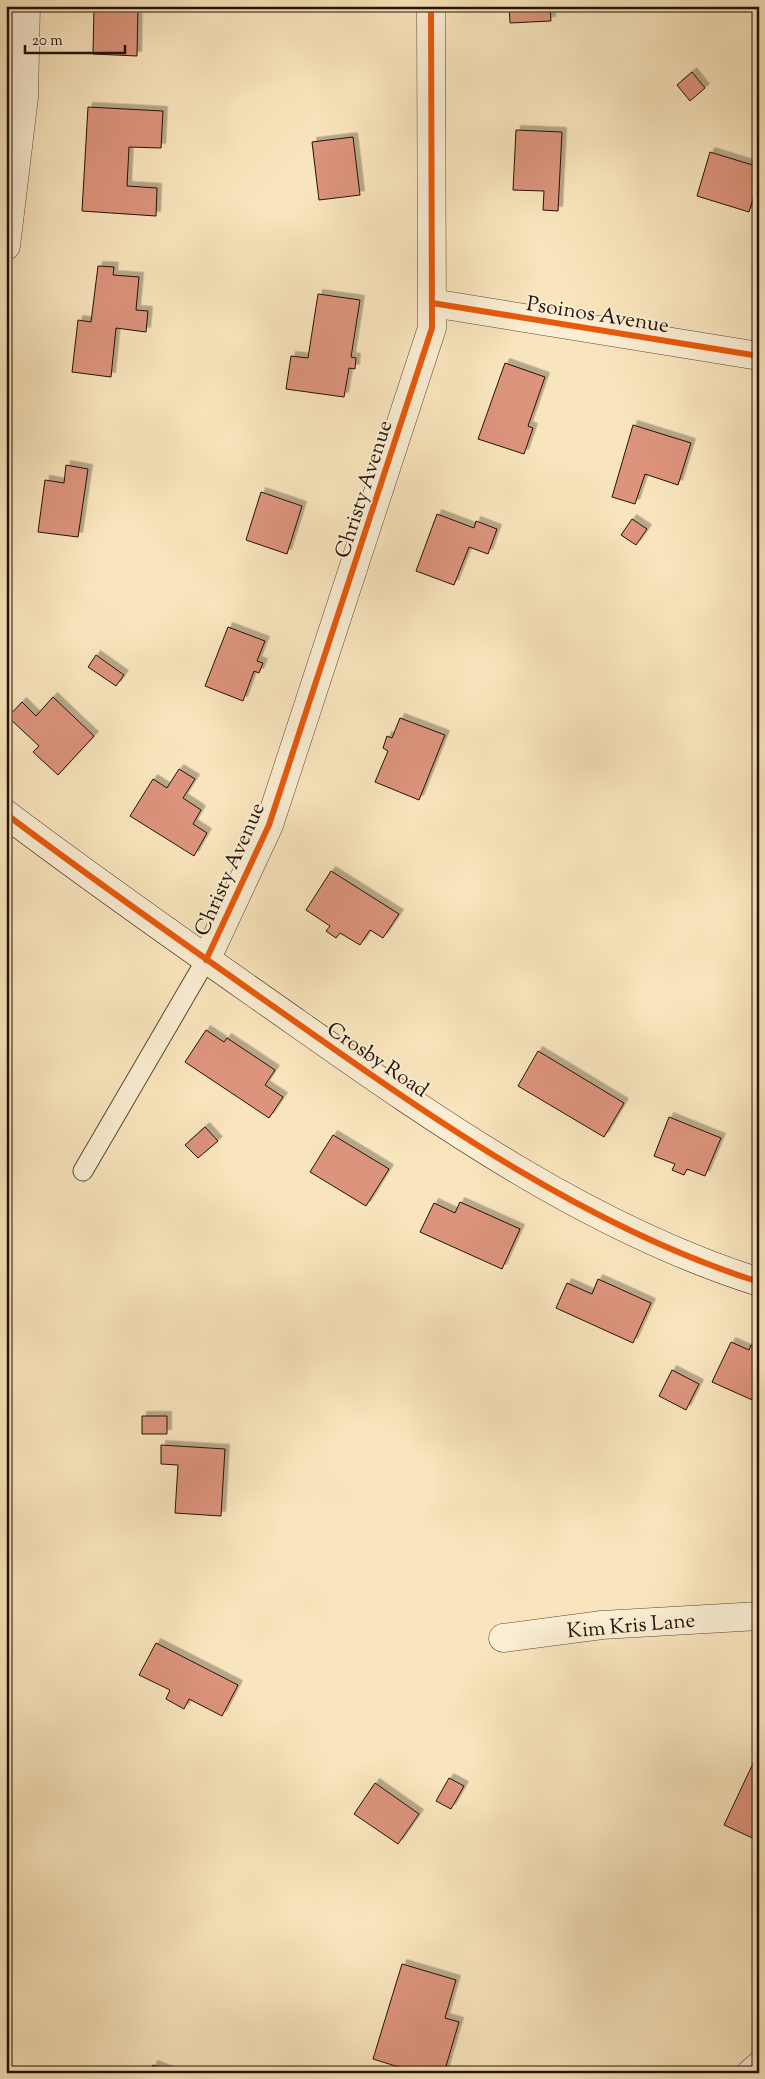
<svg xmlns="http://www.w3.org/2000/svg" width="765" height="2079" font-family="'Sorts Mill Goudy',serif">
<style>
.building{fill:#dd947d;stroke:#231105;filter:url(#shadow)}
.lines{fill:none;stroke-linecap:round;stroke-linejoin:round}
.lane-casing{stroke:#584633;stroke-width:21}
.street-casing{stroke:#584633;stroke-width:29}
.secondary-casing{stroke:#231105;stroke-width:29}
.lane{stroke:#fbeed4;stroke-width:19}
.street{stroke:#fbeed4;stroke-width:28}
.secondary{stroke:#fbeed4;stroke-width:28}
.cycleway-casing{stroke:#fbeed4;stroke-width:9}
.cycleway{stroke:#e8590c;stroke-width:6}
.labels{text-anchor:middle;stroke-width:4;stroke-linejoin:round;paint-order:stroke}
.street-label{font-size:21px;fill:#231105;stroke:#fbeed4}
</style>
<defs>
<filter id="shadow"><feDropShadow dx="4.5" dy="-4.5" stdDeviation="0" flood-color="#0004"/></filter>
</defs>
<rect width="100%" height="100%" fill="#f9e5bd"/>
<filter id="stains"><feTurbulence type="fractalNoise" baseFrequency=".004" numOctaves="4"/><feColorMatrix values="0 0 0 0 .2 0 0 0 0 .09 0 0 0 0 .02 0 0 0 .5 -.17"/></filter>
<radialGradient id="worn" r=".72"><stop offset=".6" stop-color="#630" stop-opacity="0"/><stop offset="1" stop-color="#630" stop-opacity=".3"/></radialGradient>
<path class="building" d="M94 6H138L137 56 93 54Z
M509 6H550L551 21 510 23Z
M692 72 705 88 690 101 677 85Z
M88 107 163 111 161 148 129 147 127 186 157 188 156 216 82 211Z
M516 130 562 132 558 211 543 210 544 191 513 190Z
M353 137 360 195 319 200 312 142Z
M710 152 759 167V179L749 212 697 196Z
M98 266 114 267 113 275 139 277 136 310 148 311 146 332 116 328 111 377 72 372 78 320 91 322Z
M318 294 360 300 351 357 356 358 355 369 349 368 344 397 286 389 291 356 308 358Z
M505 363 545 377 528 426 533 428 524 454 478 439Z
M633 425 691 443 678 485 645 474 635 504 612 497Z
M66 465 88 469 78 537 38 532 45 480 64 483Z
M261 492 302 506 287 554 246 540Z
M437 514 474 528 476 521 497 529 488 554 469 547 454 585 416 571Z
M632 519 647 529 636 545 621 535Z
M228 627 265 641 257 661 263 663 259 673 254 671 243 701 205 686Z
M96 655 124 675 116 686 88 667Z
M53 697 94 736 58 775 33 752 39 746 8 717 22 702 36 716Z
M400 718 445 735 419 800 375 782 388 751 383 748 387 736 392 738Z
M179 769 195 779 183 798 201 810 193 824 207 833 194 856 130 816 153 779 167 788Z
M331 871 399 914 383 938 370 930 360 945 340 933 336 938 326 931 330 926 306 910Z
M206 1030 224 1042 227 1038 275 1070 265 1085 283 1097 269 1118 185 1062Z
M538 1051 624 1103 604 1137 518 1086Z
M669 1117 721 1138 705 1176 687 1169 684 1175 672 1170 675 1164 654 1156Z
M205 1127 218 1141 198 1158 185 1145Z
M333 1135 389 1169 366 1206 310 1172Z
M460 1202 520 1229 502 1269 420 1232 434 1203 455 1213Z
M598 1279 651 1303 633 1343 556 1308 567 1283 592 1294Z
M731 1342 749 1350 751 1345 759 1348V1403L712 1382Z
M672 1370 699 1384 686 1410 659 1396Z
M142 1416H167V1434H142Z
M161 1445 225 1449 221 1516 175 1513 178 1465 161 1464Z
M156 1643 238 1685 222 1716 189 1699 184 1709 166 1699 170 1690 139 1675Z
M757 1755 759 1756V1841L724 1825Z
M449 1778 464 1786 451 1809 436 1801Z
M375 1783 419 1814 398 1844 354 1814Z
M402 1964 456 1980 445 2018 459 2022 444 2073H418L373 2059Z
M153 2065 174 2073H150Z"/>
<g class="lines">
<g class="lane-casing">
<path id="lane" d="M83 1171 206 960"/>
</g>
<g class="street-casing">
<path id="street" d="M6 246 24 97 26 6
M432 303 759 356
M206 960 269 825 432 328 431 6
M503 1638 602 1625 759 1616
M751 2073 759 2066"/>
</g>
<g class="secondary-casing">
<path id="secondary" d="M6 814C101 886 199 954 297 1023 439 1123 591 1229 759 1282"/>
</g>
<use href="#lane" class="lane"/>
<use href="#street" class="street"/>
<use href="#secondary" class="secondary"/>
<g class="cycleway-casing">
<path id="cycleway" d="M432 303 759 356
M6 814C101 886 199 954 297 1023 439 1123 591 1229 759 1282
M206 960 269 825 432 328 431 6"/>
</g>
<use href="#cycleway" class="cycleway"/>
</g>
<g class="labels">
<g class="street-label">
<text transform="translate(598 314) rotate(9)" y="7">Psoinos Avenue</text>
<text transform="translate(363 489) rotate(-72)" y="7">Christy Avenue</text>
<text transform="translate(229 869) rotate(-66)" y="7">Christy Avenue</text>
<text transform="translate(378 1059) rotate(34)" y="7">Crosby Road</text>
<text transform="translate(631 1625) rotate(-5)" y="7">Kim Kris Lane</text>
</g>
</g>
<rect width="765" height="2079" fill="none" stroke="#f9e5bd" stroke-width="25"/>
<rect x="8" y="8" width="750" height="2064" fill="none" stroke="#231105" stroke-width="2.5"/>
<rect x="12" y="12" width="740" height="2054" fill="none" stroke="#231105"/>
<path d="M25 45v8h100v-8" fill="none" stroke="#231105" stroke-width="2.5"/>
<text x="32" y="45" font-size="15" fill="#231105" stroke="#fbeed4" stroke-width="4" paint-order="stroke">20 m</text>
<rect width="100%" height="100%" filter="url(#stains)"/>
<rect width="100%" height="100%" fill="url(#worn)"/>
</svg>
